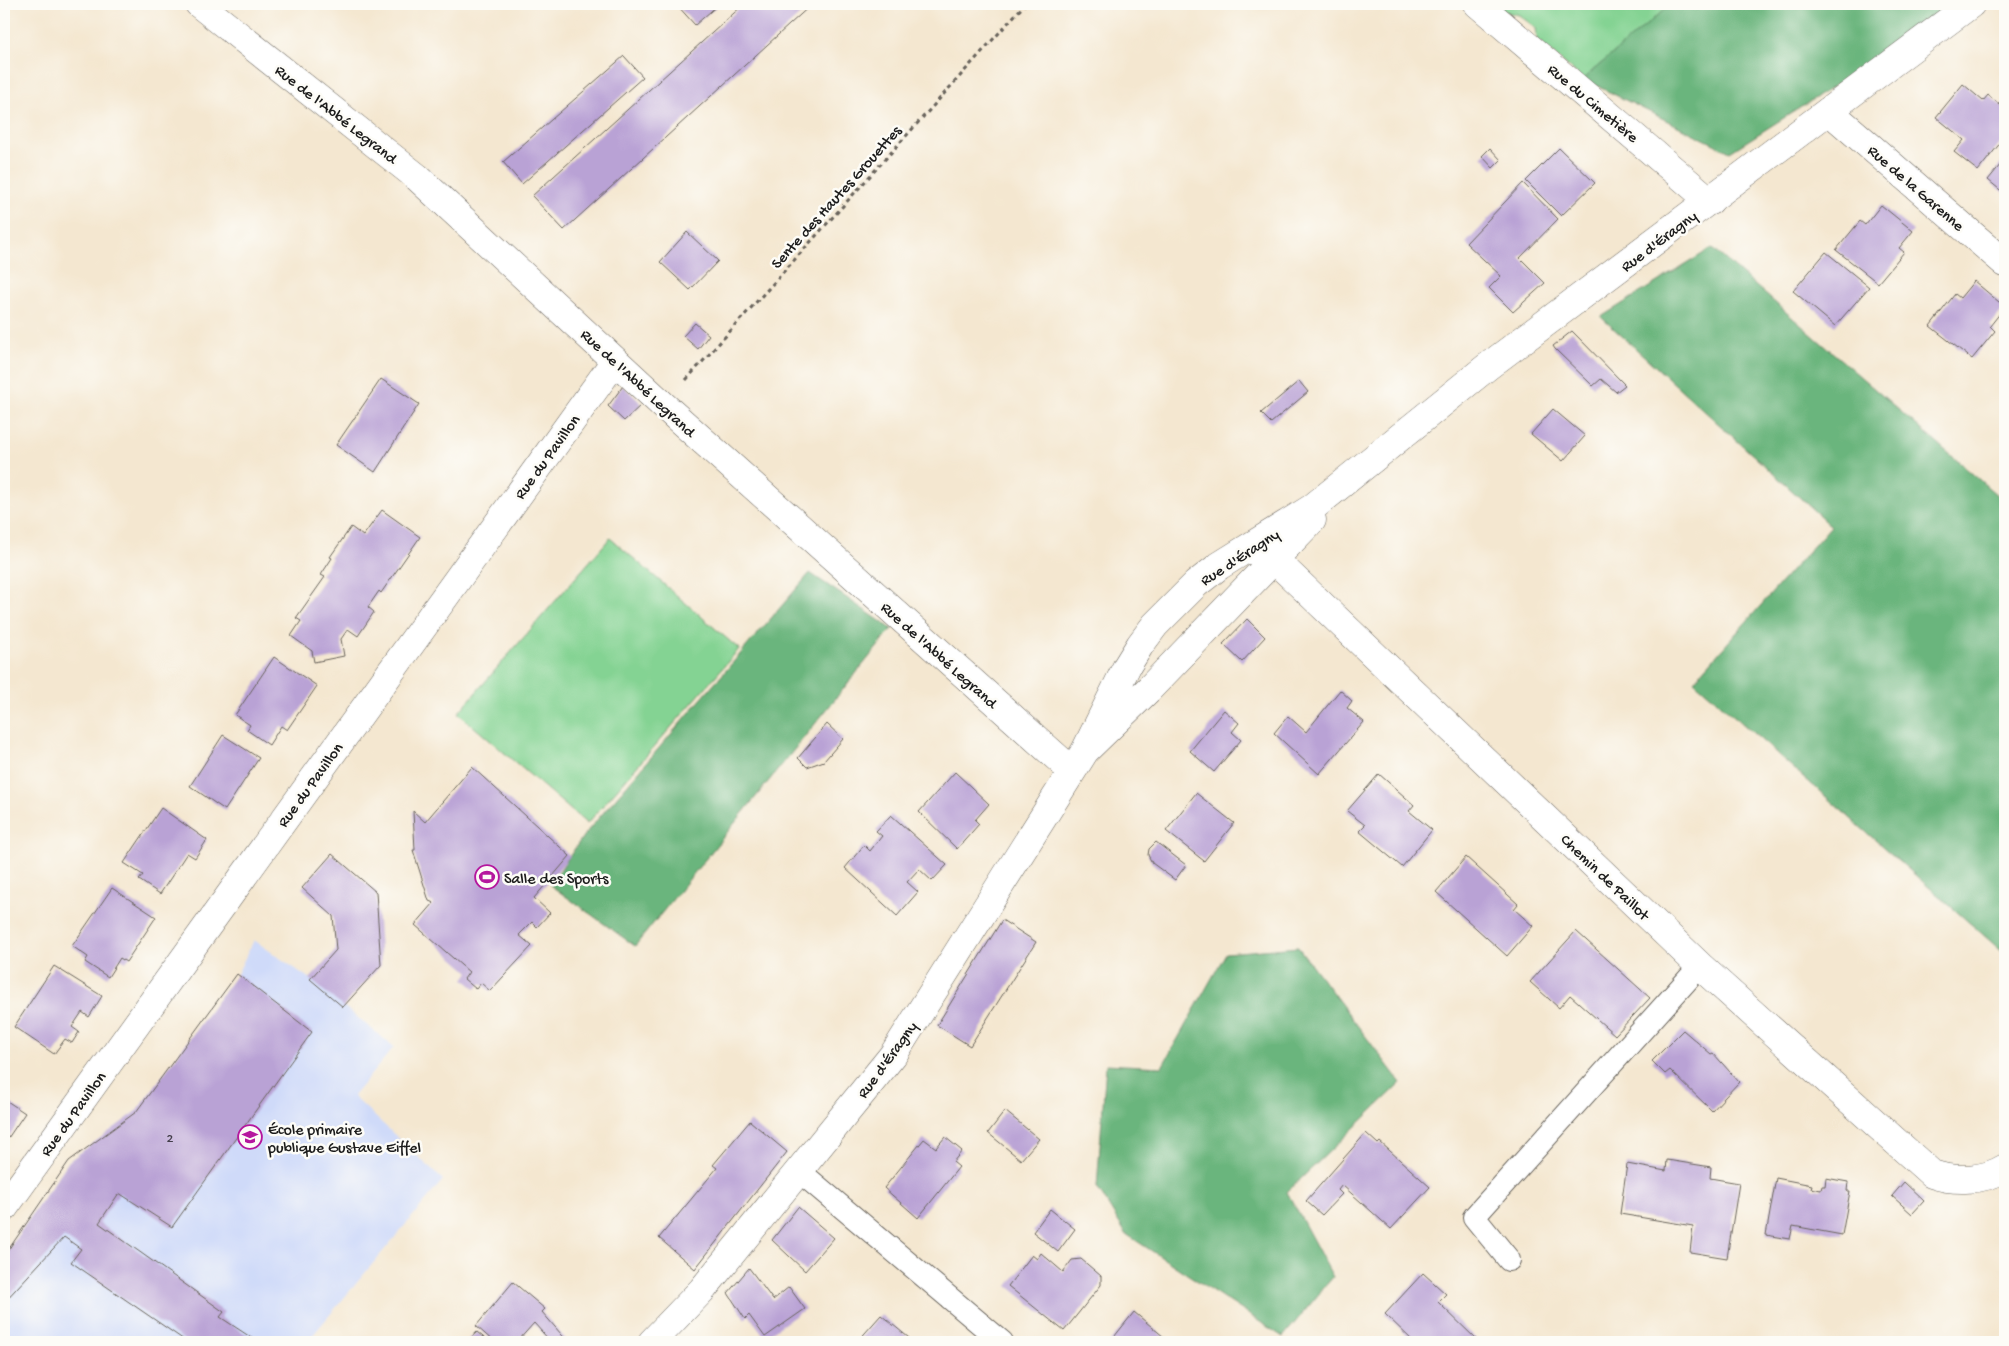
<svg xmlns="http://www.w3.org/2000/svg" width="2009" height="1346" font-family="'Gochi Hand',sans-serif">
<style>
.built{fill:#cfdaf9}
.green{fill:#84d393;stroke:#507858}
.forest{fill:#6bb57d;stroke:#44684c}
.building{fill:#b9a2d5}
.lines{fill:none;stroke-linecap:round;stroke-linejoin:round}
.service-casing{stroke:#68635b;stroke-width:24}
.minor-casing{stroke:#68635b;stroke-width:29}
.tertiary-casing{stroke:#68635b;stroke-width:29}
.path{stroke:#68635b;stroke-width:3;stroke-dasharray:4 4;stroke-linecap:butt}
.service{stroke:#fff;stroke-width:22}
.minor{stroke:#fff;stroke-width:28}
.tertiary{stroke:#fff;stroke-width:28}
.labels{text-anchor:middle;stroke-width:5;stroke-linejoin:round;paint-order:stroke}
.number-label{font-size:14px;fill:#433e4a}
.street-label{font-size:16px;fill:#1c1c1c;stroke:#fdfcf7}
.poi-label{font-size:16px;fill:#1c1c1c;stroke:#fdfcf7;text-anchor:start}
</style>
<rect width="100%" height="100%" fill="#fdfcf7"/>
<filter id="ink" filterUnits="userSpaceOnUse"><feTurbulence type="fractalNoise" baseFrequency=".02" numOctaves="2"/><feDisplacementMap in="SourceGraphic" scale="10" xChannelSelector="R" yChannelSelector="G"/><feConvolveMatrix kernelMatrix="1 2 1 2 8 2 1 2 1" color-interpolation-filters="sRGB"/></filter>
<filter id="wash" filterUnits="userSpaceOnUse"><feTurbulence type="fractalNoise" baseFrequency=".0096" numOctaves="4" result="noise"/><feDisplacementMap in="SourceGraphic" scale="20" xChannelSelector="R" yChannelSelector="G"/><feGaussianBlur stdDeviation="1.12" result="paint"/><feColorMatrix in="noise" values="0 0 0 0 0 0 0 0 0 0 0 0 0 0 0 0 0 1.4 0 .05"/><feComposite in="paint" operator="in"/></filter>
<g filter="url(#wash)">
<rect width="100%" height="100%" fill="#f4e7d0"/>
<path class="built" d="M254 940 310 979 394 1047 353 1096 443 1180 307 1342H4V1256L69 1161 136 1112 237 974Z"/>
<path class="green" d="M1494 4H1671L1583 79 1537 40 1536 28 1519 15 1505 12Z
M610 538 739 649 587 824 458 713Z"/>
<path class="forest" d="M1671 4H1964L1730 152 1583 79Z
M1712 248 2005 502V954L1694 681 1831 526 1601 317Z
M810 573 892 629 635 946 550 885 584 835Z
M1298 947 1401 1083 1287 1192 1333 1277 1283 1337 1126 1234 1097 1187 1106 1064 1162 1067 1226 953Z"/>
<g id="blocks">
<path class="building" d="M676 4H719L695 25Z
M744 4H812L564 230 532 196Z
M624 56 643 77 522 184 503 162Z
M1963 84 1983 101 1988 95 2005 109V137L1978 171 1954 152 1964 140 1936 117Z
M1490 148 1501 160 1493 168 1482 156Z
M1559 148 1595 183 1561 216 1526 181Z
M2005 159V194L1988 180Z
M1523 183 1558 219 1520 258 1545 283 1513 312 1489 288 1501 276 1466 243Z
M1881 205 1913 231 1899 248 1904 252 1878 283 1836 250 1860 221 1865 225Z
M687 232 718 261 690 290 660 262Z
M1826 252 1869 287 1835 326 1793 291Z
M1974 281 2005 307 1990 326 1995 331 1972 359 1930 326 1955 294 1960 298Z
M695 323 709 335 698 349 683 336Z
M1572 331 1625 385 1616 392 1601 379 1593 386 1555 349 1553 346Z
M381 379 419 404 375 472 336 445Z
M1299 381 1308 392 1271 423 1261 413Z
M623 386 642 404 624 421 608 406Z
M1553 409 1585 436 1563 461 1531 434Z
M382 510 420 537 381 593 379 591 368 607 374 612 358 636 348 629 341 639 344 656 314 662 312 651 291 636 301 621 296 618 325 577 321 575 332 558 330 557 351 527 363 536Z
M1247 619 1265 637 1242 662 1223 644Z
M274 657 317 686 287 730 281 726 269 745 247 730 250 725 235 715Z
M1340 690 1352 701 1347 708 1364 722 1319 774 1274 733 1288 716 1306 732Z
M1224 710 1239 723 1232 732 1241 740 1214 772 1190 751Z
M827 724 843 739 824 761 807 767 798 758Z
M223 735 259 758 225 810 190 786Z
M472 767 570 856 534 898 550 913 537 927 532 922 519 935 532 946 490 991 481 983 476 989 464 979 469 972 415 925 434 903 429 901 413 850H415L413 811 425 822Z
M955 772 989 804 975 820 979 824 957 849 919 812Z
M1379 774 1414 805 1409 811 1432 830 1402 867 1359 831 1365 825 1347 811Z
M1196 793 1234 823 1204 861 1166 831Z
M161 808 207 840 195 858 187 853 160 894 139 880 143 875 124 863Z
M891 815 947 865 932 881 919 869 907 882 918 892 897 916 845 868 864 845 870 851 882 836 876 831Z
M1156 842 1186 865 1175 880 1152 863 1148 855 1149 849Z
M332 854 376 892 381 965 343 1007 310 979 336 950 333 916 302 888Z
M1466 857 1518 904 1514 909 1533 926 1507 956 1436 892Z
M112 888 156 917 126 962 120 958 108 977 85 962 88 957 72 946Z
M1002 920 1036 942 970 1046 937 1025Z
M1576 931 1650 998 1615 1035 1570 995 1559 1008 1530 982Z
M54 966 102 996 89 1017 82 1012 72 1027 79 1032 72 1043 65 1039 54 1054 14 1027Z
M237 974 312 1032 172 1227 119 1193 99 1223 224 1312 220 1317 258 1342H187L71 1262 81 1249 64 1237 4 1302V1256L69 1161 136 1112Z
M1683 1030 1711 1054 1713 1053 1739 1082 1712 1111 1670 1070 1665 1074 1652 1061Z
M4 1099 25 1113 4 1144Z
M1005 1111 1039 1139 1021 1160 988 1133Z
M750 1121 787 1152 695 1269 659 1238 717 1168 713 1165Z
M1366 1133 1378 1144 1380 1142 1430 1187 1391 1229 1342 1185 1338 1190 1342 1194 1322 1215 1306 1201Z
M945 1137 962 1151 953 1162 959 1167 918 1218 884 1188 924 1139 936 1148Z
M1667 1160 1711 1167 1710 1178 1739 1183 1727 1258 1690 1252 1693 1226 1620 1214 1627 1164 1666 1171Z
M1776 1178 1812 1185 1811 1188 1821 1190 1822 1186H1825L1826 1178 1848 1182 1847 1191H1850L1842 1235 1793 1226 1790 1239 1766 1235Z
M1904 1182 1924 1201 1912 1214 1892 1196Z
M798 1207 834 1238 805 1271 772 1240Z
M1050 1209 1075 1229 1058 1252 1033 1232Z
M1041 1253 1063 1272 1072 1260 1081 1259 1101 1276V1285L1064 1331 1008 1286 1032 1255 1037 1259Z
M749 1268 773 1300 789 1287 805 1309 765 1337 749 1315 745 1319 728 1293Z
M1423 1273 1446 1294 1438 1302 1479 1342H1414L1385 1314Z
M513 1282 545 1309 542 1312 568 1342H551L534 1323 517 1342H494L476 1326Z
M1134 1312 1170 1342H1110Z
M881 1315 914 1342H857Z
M477 1332 489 1342H466Z"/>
</g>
</g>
<g filter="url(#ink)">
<use href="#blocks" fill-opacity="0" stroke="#68635b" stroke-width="1"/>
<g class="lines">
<g class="service-casing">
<path id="service" d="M799 1171 1002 1342
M1509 1260 1474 1217 1700 966"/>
</g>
<g class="minor-casing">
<path id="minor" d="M199 4 417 177 663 405 1071 770
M1478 4 1710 201
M1829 111 2005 263
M1252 550 1275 560 1280 565 1700 966 1932 1174C1954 1182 1984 1181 2005 1168
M4 1208 615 361"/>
</g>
<g class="tertiary-casing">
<path id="tertiary" d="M1085 751 1127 666 1140 645 1155 625 1196 584 1219 566 1312 508 1487 367 1971 4
M652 1342 702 1290 893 1055 1085 751 1150 688 1312 520"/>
</g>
<path class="path" d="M686 380 1025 4"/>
<use href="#service" class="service"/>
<use href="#minor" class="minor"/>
<use href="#tertiary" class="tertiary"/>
</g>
</g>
<defs>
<g id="stadium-ring" transform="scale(1.25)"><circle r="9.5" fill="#fdfcf7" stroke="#b5179e" stroke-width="1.5"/><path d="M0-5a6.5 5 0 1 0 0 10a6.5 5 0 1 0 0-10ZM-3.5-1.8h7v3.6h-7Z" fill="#b5179e"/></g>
<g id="school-ring" transform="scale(1.25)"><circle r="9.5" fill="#fdfcf7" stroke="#b5179e" stroke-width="1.5"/><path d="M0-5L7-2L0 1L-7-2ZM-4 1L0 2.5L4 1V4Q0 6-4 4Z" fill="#b5179e"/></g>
</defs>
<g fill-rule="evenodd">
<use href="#stadium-ring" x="487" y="877"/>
<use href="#school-ring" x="250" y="1137"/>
</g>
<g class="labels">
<g class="number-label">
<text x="170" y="1142">2</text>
</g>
<g class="street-label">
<text transform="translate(1594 102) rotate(40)" y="6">Rue du Cimetière</text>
<text transform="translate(337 113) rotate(38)" y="6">Rue de l'Abbé Legrand</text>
<text transform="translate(1917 187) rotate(41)" y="6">Rue de la Garenne</text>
<text transform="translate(835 196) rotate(-48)" y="6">Sente des Hautes Grouettes</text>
<text transform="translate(1658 240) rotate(-37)" y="6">Rue d'Éragny</text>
<text transform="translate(639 382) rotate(43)" y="6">Rue de l'Abbé Legrand</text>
<text transform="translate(546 456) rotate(-54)" y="6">Rue du Pavillon</text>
<text transform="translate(1239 556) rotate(-33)" y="6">Rue d'Éragny</text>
<text transform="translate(940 654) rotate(42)" y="6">Rue de l'Abbé Legrand</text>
<text transform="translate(309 784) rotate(-54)" y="6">Rue du Pavillon</text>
<text transform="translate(1606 876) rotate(44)" y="6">Chemin de Paillot</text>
<text transform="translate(886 1059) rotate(-54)" y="6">Rue d'Éragny</text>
<text transform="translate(72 1113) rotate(-54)" y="6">Rue du Pavillon</text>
</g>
<g class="poi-label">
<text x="504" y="883">Salle des Sports</text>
<text x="268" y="1134">École primaire<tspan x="268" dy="18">publique Gustave Eiffel</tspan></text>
</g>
</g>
<rect width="2009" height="1346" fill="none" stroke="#fdfcf7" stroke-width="20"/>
</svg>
